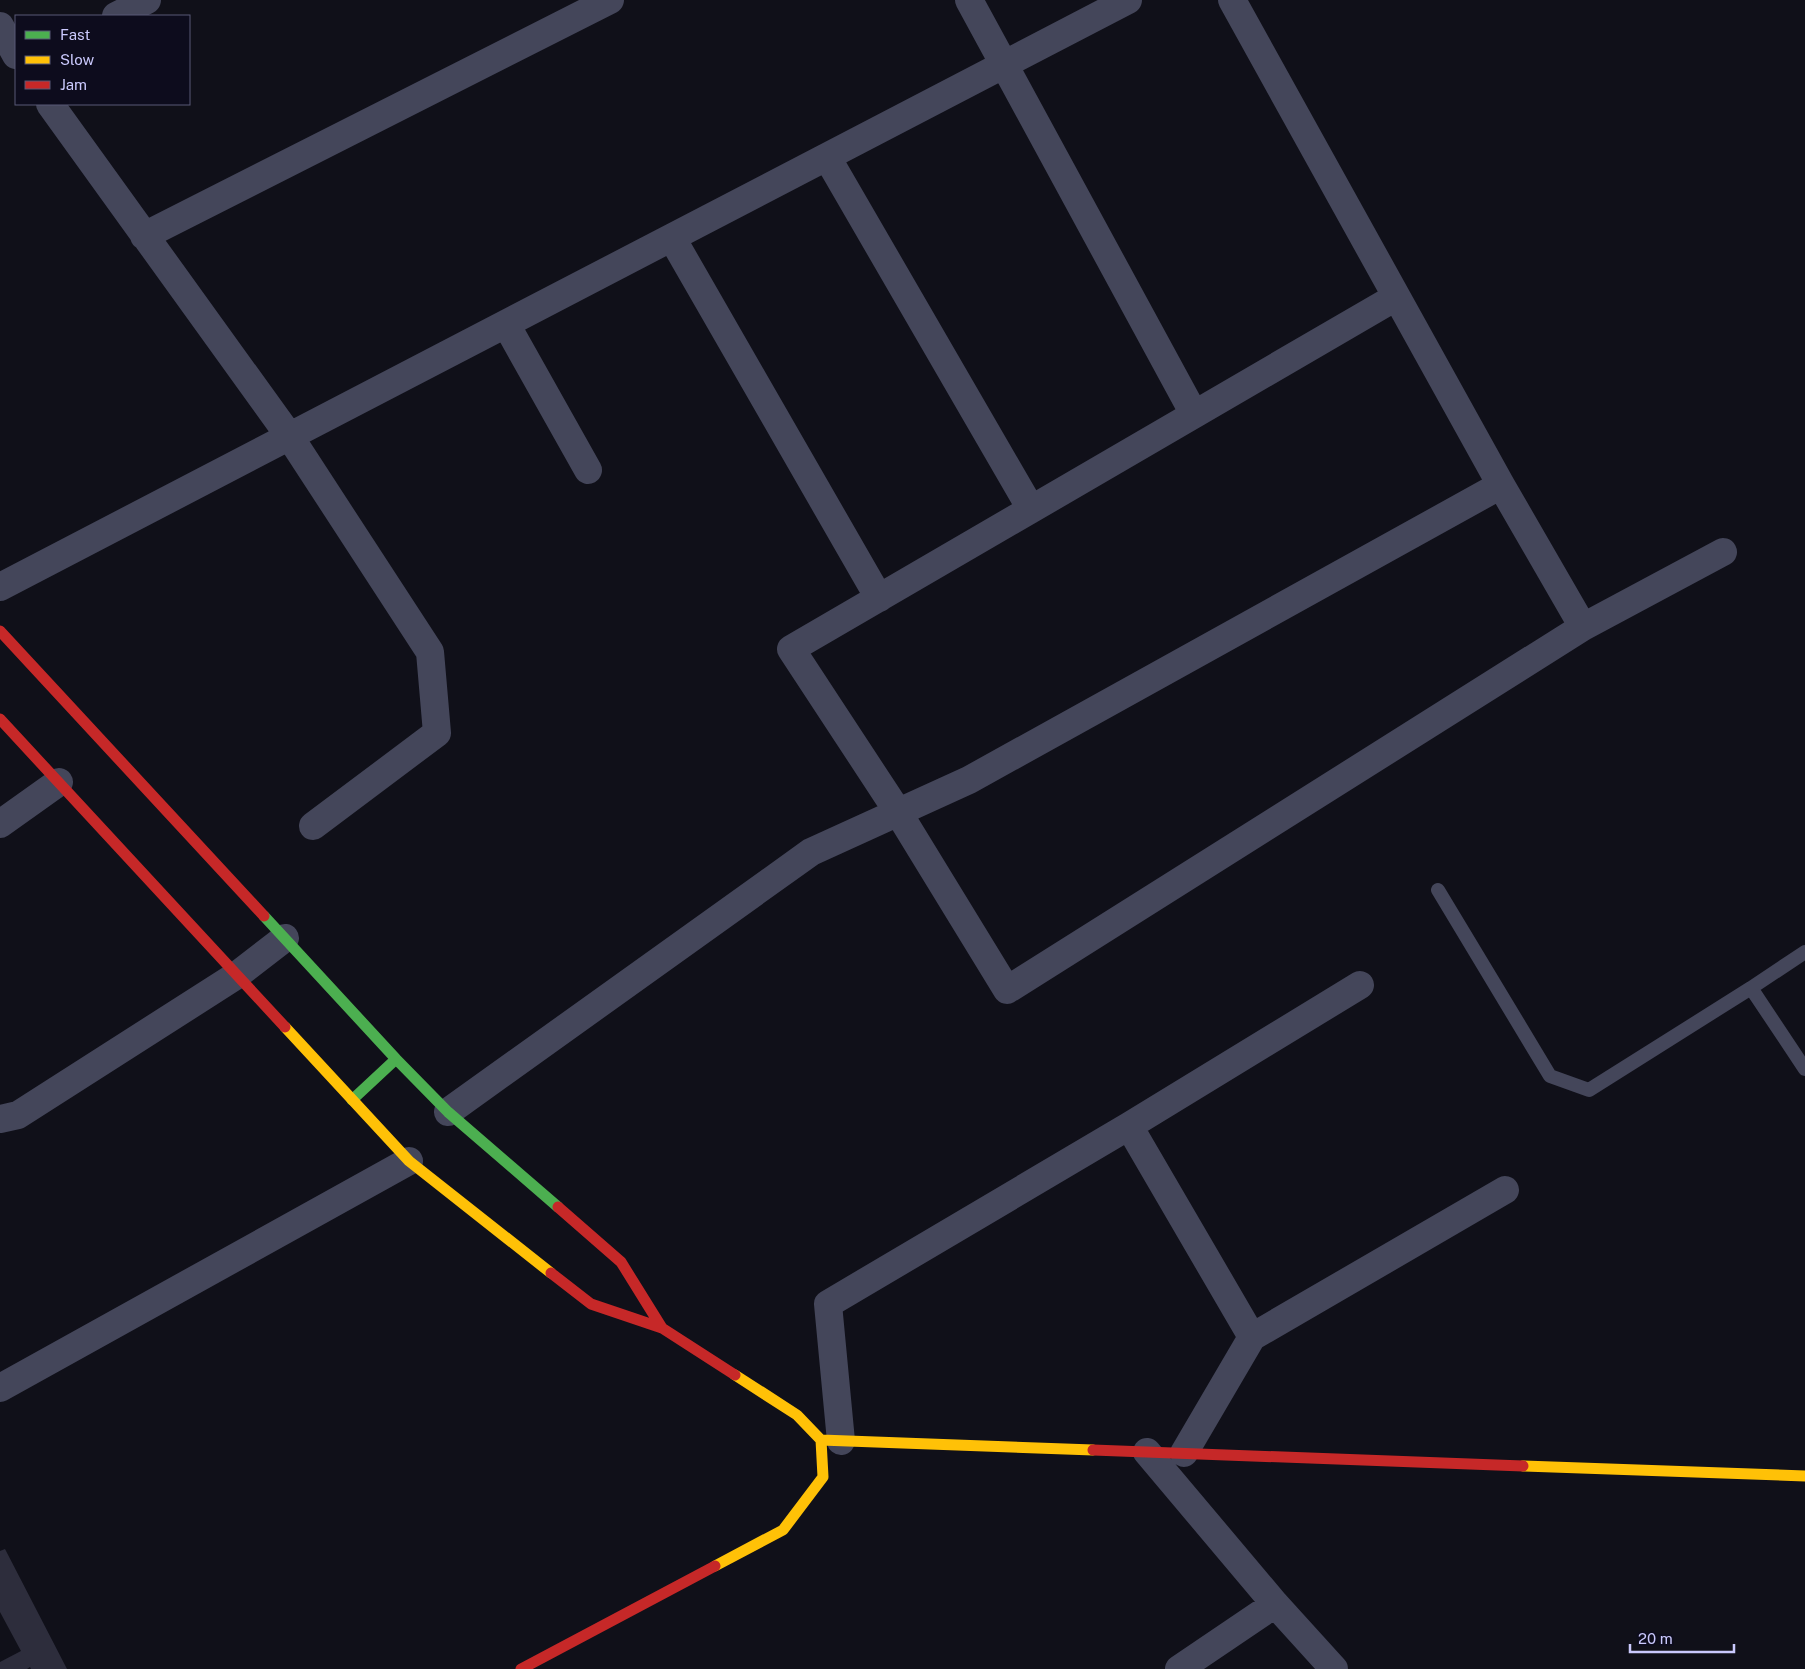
<svg xmlns="http://www.w3.org/2000/svg" width="1805" height="1669" font-family="'Public Sans',sans-serif">
<style>
.building{fill:#2d2d3c}
.lines{fill:none;stroke-linecap:round;stroke-linejoin:round}
.lane{stroke:#44465a;stroke-width:14}
.street{stroke:#44465a;stroke-width:28}
.fast{stroke:#4caf50;stroke-width:11}
.slow{stroke:#ffc107;stroke-width:11}
.jam{stroke:#c62828;stroke-width:11}
</style>
<rect width="100%" height="100%" fill="#101019"/>
<path class="building" d="M5 1549 67 1669H31L30 1667 27 1669H0V1662L21 1651 0 1612V1551Z"/>
<g class="lines">
<path class="lane" d="M1438 890 1550 1076 1589 1090 1751 988 1805 952
M1751 988 1805 1069"/>
<path class="street" d="M969 0 1194 414
M1232 0 1501 485 1583 627 1723 552
M116 16 147 0
M0 26 16 55
M50 104 290 437 430 652 437 733 313 826
M827 157 1031 509
M144 236 610 0
M672 238 879 598
M1396 297 791 649 898 812 1007 990 1583 627
M506 324 588 470
M0 587 1128 0
M0 824 59 782
M448 1112 811 852 969 780 1501 485
M0 1119 18 1115 237 975 285 938
M1129 1126 1252 1337
M0 1388 409 1161
M841 1441 828 1304 1129 1126 1360 985
M1147 1452 1275 1604 1334 1669
M1184 1453 1252 1337 1505 1190
M1179 1669 1275 1604"/>
<path class="fast" d="M264 916 396 1059 448 1112 558 1207
M352 1100 396 1059"/>
<path class="slow" d="M285 1027 409 1161 551 1273
M821 1440 1093 1450
M1523 1466 1805 1476
M715 1566 783 1530 823 1477 821 1440 797 1415 735 1375"/>
<path class="jam" d="M0 631 264 916
M0 719 285 1027
M558 1207 621 1262 662 1328
M551 1273 591 1304 662 1328 735 1375
M1093 1450 1523 1466
M521 1669 715 1566"/>
</g>
<rect x="15" y="15" width="175" height="90" fill="#0d0c1d" stroke="#595877"/>
<rect x="25" y="31" width="25" height="8" fill="#4caf50" stroke="#595877"/>
<text x="60" y="40" font-size="15" fill="#cac9fd">Fast</text>
<rect x="25" y="56" width="25" height="8" fill="#ffc107" stroke="#595877"/>
<text x="60" y="65" font-size="15" fill="#cac9fd">Slow</text>
<rect x="25" y="81" width="25" height="8" fill="#c62828" stroke="#595877"/>
<text x="60" y="90" font-size="15" fill="#cac9fd">Jam</text>
<path d="M1630 1644v8h104v-8" fill="none" stroke="#cac9fd" stroke-width="2.5"/>
<text x="1638" y="1644" font-size="15" fill="#cac9fd" stroke="#0d0c1d" stroke-width="4" paint-order="stroke">20 m</text>
</svg>
